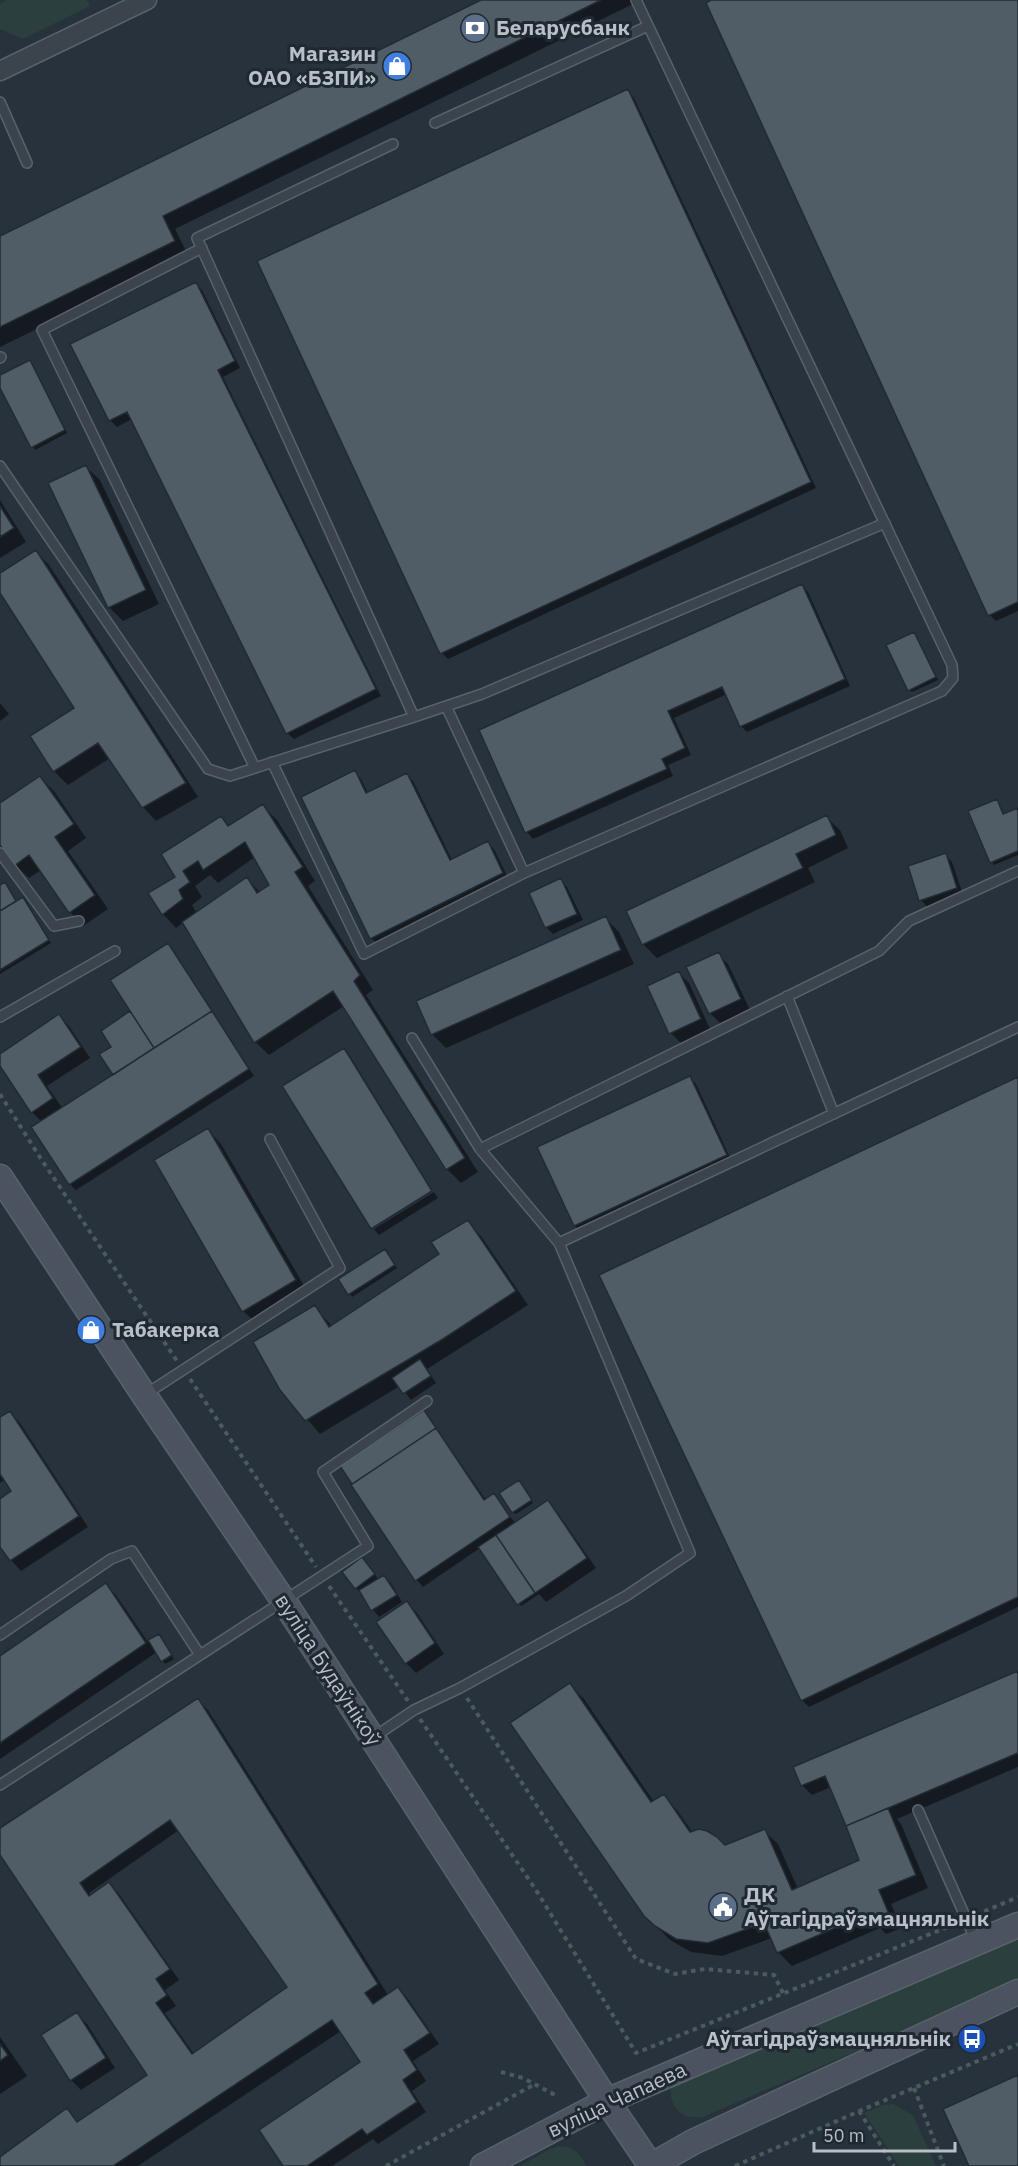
<svg xmlns="http://www.w3.org/2000/svg" width="1018" height="2166" font-family="'IBM Plex Sans',sans-serif">
<style>
.green{fill:#2a3f3e}
.shadow{fill:#0007;fill-rule:evenodd}
.building{fill:#505d67;stroke:#222b33;stroke-width:1.5;fill-rule:evenodd}
.lines{fill:none;stroke-linecap:round;stroke-linejoin:round}
.lane-casing{stroke:#59626a;stroke-width:12}
.street-casing{stroke:#59626a;stroke-width:21}
.secondary-casing{stroke:#59626a;stroke-width:27}
.path{stroke:#495b5c;stroke-width:4;stroke-dasharray:4.5 4.5;stroke-linecap:butt}
.lane{stroke:#3b444c;stroke-width:9}
.street{stroke:#3b444c;stroke-width:18}
.secondary{stroke:#4a535f;stroke-width:24}
.labels{text-anchor:middle;stroke-width:6;stroke-linejoin:round;paint-order:stroke}
.poi-label{font-size:21px;font-weight:bold;fill:#b7bfc7;stroke:#202931;text-anchor:start}
.street-label{font-size:21px;fill:#b7bfc7;stroke:#202931}
</style>
<rect width="100%" height="100%" fill="#27323c"/>
<path class="green" d="M7 0H87L90 6 23 39 0 29V4Z
M1018 1937V1982L703 2117C682 2120 668 2108 671 2085Z
M893 2104 913 2115 936 2166H899L864 2113 883 2105Z
M560 2146C575 2147 579 2153 587 2166H520L550 2149Z"/>
<path class="shadow" d="M484 0H631L633 4 175 229 188 255 0 347V238Z
M715 0H1018V611L996 621 990 615Z
M627 91 634 98 816 488 448 659 442 653Z
M195 283 202 290 240 368 223 377 381 696 294 739 287 733 132 419 117 427 110 420 72 344Z
M32 365 67 433 35 450 0 385V377Z
M86 467 100 480 159 604 123 621 109 607Z
M0 500 26 542 0 558Z
M36 552 49 565 198 797 156 821 143 807 110 758 68 785 54 771 32 737 76 709 0 590V574Z
M801 585 808 592 850 686 747 732 741 726 727 694 674 718 691 755 668 765 673 776 533 839 527 832Z
M914 634 938 680 912 692 909 690Z
M0 703 9 714 0 721Z
M355 772 361 779 368 793 407 775 413 781 452 860 487 843 494 849 509 880 378 944 371 938Z
M40 778 54 791 86 838 68 851 108 909 83 926 70 912 41 870 29 878 15 865 0 842V805Z
M996 800 1004 815 1018 809V855L994 865 992 862Z
M263 806 277 820 315 881 308 886 373 990 366 995 478 1172 461 1183 447 1169 344 1006 269 1055 255 1042 184 922 176 928 163 914 177 877 221 818 230 827ZM255 857 271 886 260 892 247 879 197 914 192 905 202 897 195 886 210 875 218 883Z
M826 817 840 830 848 848 808 868 815 882 657 958 643 944 628 912Z
M945 855 952 862 963 895 927 907 921 900Z
M560 880 567 887 583 920 553 934 547 928 531 894Z
M0 887H7L17 902 23 899 26 901 51 943 0 974Z
M605 918 619 932 634 964 446 1048 432 1034Z
M168 945 174 951 254 1076 76 1190 70 1184 42 1122 32 1112 0 1063V1055L59 1016 69 1026 90 1058 47 1086 63 1109 115 1075 113 1047 130 1013 135 1018Z
M718 954 728 964 750 1010 720 1023 710 1013Z
M679 973 689 983 710 1029 681 1043 671 1033Z
M344 1050 350 1056 432 1190 372 1227Z
M690 1078 696 1084 732 1162 582 1232 575 1226 539 1148Z
M1018 1079V1607L809 1707 802 1700Z
M208 1130 221 1144 309 1294 257 1324 243 1311Z
M434 1192 438 1198 379 1235 374 1229Z
M467 1222 481 1236 528 1305 427 1369 436 1383 411 1400 400 1386 320 1434 281 1389 314 1307 332 1326 441 1254Z
M387 1254 397 1268 352 1297 340 1280Z
M10 1412 20 1423 88 1527 21 1571 11 1560 0 1544V1501L14 1492 5 1479 0 1483V1419Z
M427 1415 486 1500 494 1495 515 1523 547 1502 557 1512 596 1568 546 1602 539 1594 521 1606 480 1548 423 1587 417 1580 342 1467Z
M521 1485 533 1503 516 1514 513 1512Z
M368 1565 379 1580 384 1577 391 1583 402 1602 379 1617 356 1588Z
M106 1585 116 1595 148 1642 158 1636 174 1659 165 1664 157 1652 0 1759V1658Z
M407 1603 417 1613 444 1654 416 1673 406 1663Z
M1018 1673V1767L897 1819 901 1824 928 1888 891 1904 902 1928 886 1934 880 1928 792 1966 778 1952 772 1938 722 1956 691 1952 670 1940 645 1915 570 1685 584 1699 654 1802 664 1796 677 1810 693 1833 725 1846 764 1831 778 1844 798 1889 860 1861 831 1787 812 1795 802 1785Z
M198 1700 208 1710 388 1995 398 1988 408 1999 439 2044 413 2061 426 2081 412 2091 426 2112 378 2144 373 2139 332 2166H285L362 2062 341 2031 138 2166H0V2159L66 2110 79 2123 149 2076 0 1853V1830ZM179 1830 289 1988 194 2054 165 2013 176 2006 165 1990 179 1980 119 1894 109 1884 91 1896 89 1893Z
M76 2014 87 2024 115 2068 81 2090 71 2080Z
M0 2037 27 2076 0 2094Z"/>
<path class="building" d="M481 0H601L163 216 175 241 0 327V236Z
M711 0H1018V602L988 616 706 3Z
M628 89 811 482 440 654 257 261Z
M196 282 235 361 218 370 376 689 286 734 127 412 109 421 70 344Z
M30 360 65 430 31 448 0 388V375Z
M86 465 146 590 108 608 48 483Z
M0 506 14 528 0 537Z
M36 550 186 783 142 808 98 743 53 772 30 736 74 708 0 593V573Z
M802 584 845 679 740 727 722 687 668 711 685 748 662 759 667 769 525 833 479 730Z
M914 632 936 677 908 691 886 645Z
M355 770 366 793 407 773 450 860 488 841 503 873 370 939 301 797Z
M40 776 74 824 55 837 95 895 69 913 29 855 14 866 0 845V803Z
M997 799 1003 814 1018 808V851L990 863 968 811Z
M263 804 303 867 295 872 360 975 354 981 465 1158 446 1170 333 991 254 1043 182 922 247 877 257 893 269 885 245 842 203 870 198 861 183 871 190 882 179 890 183 899 162 915 148 893 175 877 161 854 221 816 228 826Z
M827 815 836 835 796 854 803 868 642 945 626 911Z
M946 853 957 888 919 901 908 866Z
M561 878 577 914 545 928 529 893Z
M5 882 16 901 0 911V885Z
M23 897 49 940 0 970V911Z
M606 916 621 950 431 1035 416 1001Z
M168 943 212 1011 154 1048 110 980Z
M719 952 741 999 709 1014 686 967Z
M679 971 701 1019 669 1034 647 986Z
M130 1011 154 1048 113 1075 99 1054 111 1047 101 1031Z
M212 1011 249 1069 69 1185 31 1127Z
M59 1014 81 1047 38 1075 53 1098 31 1113 0 1066V1054Z
M344 1048 432 1191 371 1229 282 1086Z
M690 1076 727 1155 574 1226 537 1147Z
M1018 1077V1597L801 1701 599 1275Z
M208 1128 296 1280 242 1312 154 1160Z
M468 1220 516 1291 443 1339 305 1421 280 1390 253 1342 315 1305 329 1327 439 1254 431 1242Z
M385 1249 395 1265 348 1295 338 1279Z
M420 1359 431 1376 403 1394 392 1378Z
M424 1410 436 1428 352 1484 340 1466Z
M10 1411 79 1516 10 1561 0 1547V1499L11 1491 0 1474V1417Z
M436 1428 484 1500 494 1493 510 1517 415 1581 351 1485Z
M519 1480 532 1500 512 1513 499 1493Z
M548 1500 587 1558 535 1593 496 1535Z
M496 1535 535 1593 517 1605 478 1547Z
M362 1557 375 1574 355 1589 342 1572Z
M384 1575 397 1595 371 1611 359 1590Z
M106 1583 146 1643 0 1743V1656Z
M407 1601 435 1643 405 1664 376 1622Z
M159 1634 172 1655 161 1662 148 1640Z
M1018 1671V1753L846 1826 825 1776 801 1786 793 1767Z
M570 1683 651 1802 664 1794 690 1832 699 1829 707 1831 717 1837 725 1845 765 1829 792 1890 859 1860 846 1826 888 1808 916 1875 879 1890 889 1914 871 1922 868 1914 777 1953 764 1923 708 1943 676 1939 655 1926 644 1916 510 1723Z
M198 1698 378 1984 365 1993 373 2004 398 1987 430 2033 404 2050 417 2070 403 2080 417 2102 367 2135 362 2129 307 2166H283L259 2130 360 2062 332 2020 113 2166H0V2157L67 2108 77 2122 147 2075 0 1855V1828ZM170 1820 287 1987 192 2054 156 2003 167 1995 156 1979 170 1969 109 1882 89 1896 80 1883Z
M77 2012 106 2058 70 2081 41 2035Z
M0 2044 8 2055 0 2061Z
M1018 2075V2166H969L943 2109Z"/>
<g class="lines">
<g class="lane-casing">
<path id="lane" d="M0 102 27 163
M435 123 648 26
M393 144 197 238 414 717 482 694 885 523
M202 248 42 330 255 768
M0 358 1 357
M0 466 208 769 230 776 414 717
M446 706 524 873
M272 762 364 954 524 873 942 691 953 678 952 665 636 0
M0 853 54 926 79 921
M787 996 834 1114
M0 1017 115 951
M480 1149 879 951 909 921 1018 871
M559 1243 1018 1027
M146 1394 340 1268 270 1139
M0 1635 111 1559 132 1551 200 1655
M374 1737 414 1710 460 1688 626 1596 690 1553 559 1243 480 1149 412 1038
M0 1785 368 1546 323 1472 427 1401
M918 1810 976 1941"/>
</g>
<g class="street-casing">
<path id="street" d="M0 71 147 0"/>
</g>
<g class="secondary-casing">
<path id="secondary" d="M0 1177 144 1395 283 1600 607 2101 651 2166
M483 2166 607 2101 1018 1925
M651 2166 693 2142 1018 1992"/>
</g>
<path class="path" d="M0 1094 41 1159 177 1361
M190 1379 316 1567
M329 1586 408 1701
M467 1698 636 1959 675 1974 705 1969 774 1975 783 1993
M420 1719 536 1890 636 2053 955 1924
M976 1915 1018 1897
M501 2072 523 2078 555 2095
M914 2088 944 2166
M859 2111 894 2166
M386 2166 535 2084
M735 2166 864 2109 1018 2044"/>
<use href="#lane" class="lane"/>
<use href="#street" class="street"/>
<use href="#secondary" class="secondary"/>
</g>
<defs>
<g id="bank-disc" transform="scale(1.5)"><circle r="9.5" fill="#5c6f8a" stroke="#202931"/><path d="M-6-4H6V4H-6ZM0-2.3a2.3 2.3 0 1 0 0 4.6a2.3 2.3 0 1 0 0-4.6Z" fill="#fff"/></g>
<g id="shop-disc" transform="scale(1.5)"><circle r="9.5" fill="#3f7fe0" stroke="#202931"/><path d="M-5-2.5h2.3a2.7 3.5 0 0 1 5.4 0H5L5.5 6h-11ZM-1.5-2.5h3a1.5 2.3 0 0 0-3 0Z" fill="#fff"/></g>
<g id="civic-disc" transform="scale(1.5)"><circle r="9.5" fill="#5c6f8a" stroke="#202931"/><path d="M-.6-6.5H3V-4.5H.6V-3L4-1V1h2V6H-6V1h2V-1L-.6-3ZM-1.2 2.5V6h2.4V2.5Z" fill="#fff"/></g>
<g id="bus-disc" transform="scale(1.5)"><circle r="9.5" fill="#1a4fb4" stroke="#202931"/><path d="M-5-6H5V4H4V6H2V4H-2V6H-4V4H-5ZM-3.5-4V0h7V-4ZM-3.5 1.2v1.5H-2V1.2ZM2 1.2v1.5H3.5V1.2Z" fill="#fff"/></g>
</defs>
<g fill-rule="evenodd">
<use href="#bank-disc" x="475" y="28"/>
<use href="#shop-disc" x="397" y="66"/>
<use href="#shop-disc" x="91" y="1330"/>
<use href="#civic-disc" x="723" y="1907"/>
<use href="#bus-disc" x="972" y="2039"/>
</g>
<g class="labels">
<g class="poi-label">
<text x="496" y="35">Беларусбанк</text>
<text x="376" y="61" text-anchor="end">Магазин<tspan x="376" dy="24">ОАО «БЗПИ»</tspan></text>
<text x="112" y="1337">Табакерка</text>
<text x="744" y="1902">ДК<tspan x="744" dy="24">Аўтагідраўзмацняльнік</tspan></text>
<text x="951" y="2046" text-anchor="end">Аўтагідраўзмацняльнік</text>
</g>
<g class="street-label">
<text transform="translate(328 1670) rotate(57)" y="7">вуліца Будаўнікоў</text>
<text transform="translate(617 2100) rotate(-25)" y="7">вуліца Чапаева</text>
</g>
</g>
<path d="M814 2142v9h141v-9" fill="none" stroke="#b7bfc7" stroke-width="3"/>
<text x="823" y="2142" font-size="18" fill="#b7bfc7" stroke="#202931" stroke-width="4.5" paint-order="stroke">50 m</text>
</svg>
